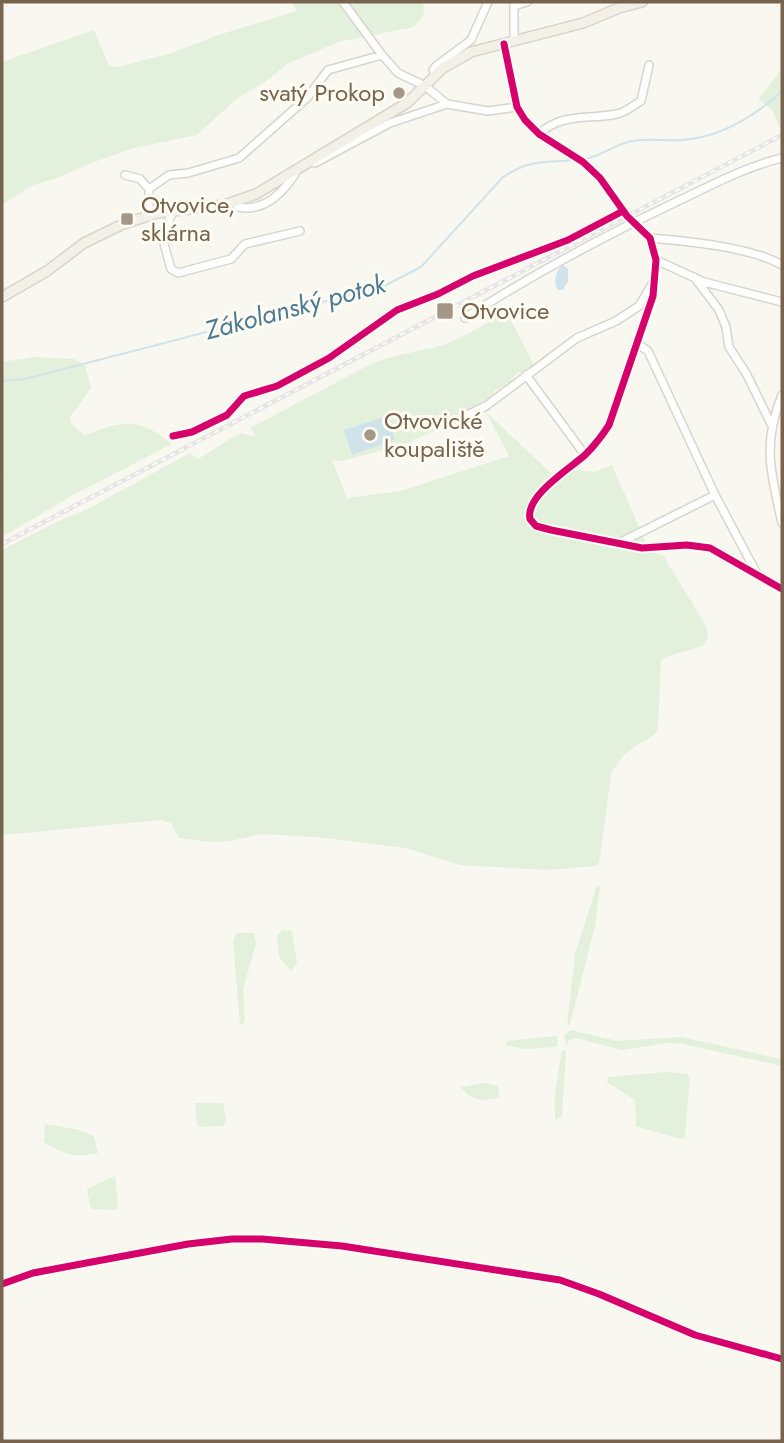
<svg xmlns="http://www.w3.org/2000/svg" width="784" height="1443" font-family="Jost,sans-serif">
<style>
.green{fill:#e3f0db}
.water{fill:#d1e3ea}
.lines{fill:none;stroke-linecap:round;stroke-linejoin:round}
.stream{stroke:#d1e3ea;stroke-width:2}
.minor-casing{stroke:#d8d4ce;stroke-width:10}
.major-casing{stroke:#dad4cc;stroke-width:12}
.minor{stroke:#fefefd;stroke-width:7}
.major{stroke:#f3f0e8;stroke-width:9}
.rail-casing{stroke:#e7e4e7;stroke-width:4.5}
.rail{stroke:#fffcf3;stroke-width:2;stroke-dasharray:5;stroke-linecap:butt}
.cycleway-casing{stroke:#fffcf3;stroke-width:11}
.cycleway{stroke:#d6006c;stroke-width:7}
.poi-dot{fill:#a59787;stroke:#fffcf3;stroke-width:2.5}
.labels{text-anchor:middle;stroke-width:6;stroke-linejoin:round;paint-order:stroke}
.poi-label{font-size:24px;fill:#78644e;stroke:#fffcf3;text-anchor:start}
.water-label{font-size:26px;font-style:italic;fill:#4b7a92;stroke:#fffcf3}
</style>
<rect width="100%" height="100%" fill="#f8f7f0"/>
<path class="green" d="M292 2H423L424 14 414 27 338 42 287 64 266 81 236 99 197 135 134 148 91 163 57 178 33 185 2 205V62L94 30 109 66 117 67 172 53 215 36 297 11Z
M782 69V130H781L772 110 758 99Z
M506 311 534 365 521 373 519 372 511 379 512 381 494 391 495 394 480 403 482 405 472 413 408 443 342 461 332 460 347 498 401 491 509 456 486 412 552 474 579 470 595 472 612 465 650 552 663 555 706 626 708 637 703 646 668 656 661 660 658 728C653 739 643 741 634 747 624 754 616 763 611 775L599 863 596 866 548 870 460 865 406 848 317 837 261 834 230 841 210 842 179 838 171 823 161 820 2 835V550L61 520 86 510 190 453 198 459 240 433 256 437 250 428 373 363C393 355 412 353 432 348 460 341 482 326 506 311Z
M33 357 74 359 85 365 91 388 70 417 71 423 84 435C123 422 137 416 172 444L73 495 2 537V481L5 477 2 473V362Z
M597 885 600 886 595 926 570 1024 567 1026 575 954Z
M284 930 292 931 297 963 291 971 279 957 277 934Z
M237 933H254L256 944 243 989 245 1022 240 1025 233 940Z
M571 1030 617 1041 681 1037 782 1059V1066L683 1044 667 1043 622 1050 576 1038 569 1040 566 1046 564 1035Z
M556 1036 558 1041 556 1047 525 1049 505 1045 507 1041Z
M566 1050 562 1116 557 1120 555 1119V1093L562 1051Z
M666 1072 687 1074 690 1077 685 1137 680 1139 636 1126 635 1100 607 1082 608 1077Z
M485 1083 498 1086 499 1097C484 1102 470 1101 461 1087Z
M195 1103H223L226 1120 223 1126 200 1127 197 1124Z
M45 1124 80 1130 94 1136 98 1153C72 1158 67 1155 44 1142Z
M115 1176 118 1205 116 1210 91 1209 87 1189Z"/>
<path class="water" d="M563 265 568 269V281L563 290H558C553 283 555 270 563 265Z
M387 416 395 440 352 455 344 430Z"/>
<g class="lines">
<path class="stream" d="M583 159C602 157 615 143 633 141 649 138 666 141 682 140 721 137 754 117 782 91
M2 381 25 379 384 286 421 267 503 177C531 159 542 163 574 160"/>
<g class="minor-casing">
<path id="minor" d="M343 2 382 55
M514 6 527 2
M514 41V2
M504 44 517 107 525 120 539 134 583 162 600 178 627 216 650 238 656 260 653 296 609 425C602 436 594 446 585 455 569 469 525 496 530 519L536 526 551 530 642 548 687 545 710 548 782 589
M436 74 433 70 436 66 471 40 488 2
M539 134C563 112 588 120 617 114 626 112 634 105 641 101L649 65
M315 163 390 123 447 104 488 111 517 107
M125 175 140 179 149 189
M234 202 238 207C263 212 282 194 295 174
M173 211 164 232 163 240 171 269 178 273 231 259 245 244 300 231
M149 215V189L169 175 188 173 239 158 307 98 328 70 382 55 398 73 425 86 447 104
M650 238C685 241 752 247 782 265
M656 260 704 282 782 302
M694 277 719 310 726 327 729 347 746 373 771 424
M465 318C533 274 604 236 678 201 712 185 745 167 782 158
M636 343 648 351 715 495 757 574
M526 375 585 455
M782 395C762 443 771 474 782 523
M465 416 486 406 577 338 616 321 639 306 652 284
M173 436 192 432 227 415 244 396 277 386 329 358 397 310 438 294 473 276 568 240 623 211
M619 543 715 495
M2 1284 33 1273 188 1244 232 1239H262L342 1246 560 1280 599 1294 695 1335 782 1359"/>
</g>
<g class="major-casing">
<path id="major" d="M2 297 47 271 84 243 121 225 157 213 224 205 256 194 407 103 443 68 471 52 583 23 619 8 642 2"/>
</g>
<use href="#minor" class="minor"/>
<use href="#major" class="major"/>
<g class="rail-casing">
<path id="rail" d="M2 544 782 135"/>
</g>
<use href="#rail" class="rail"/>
<g class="cycleway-casing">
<path id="cycleway" d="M504 44 517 107 525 120 539 134 583 162 600 178 627 216 650 238 656 260 653 296 609 425C602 436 594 446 585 455 569 469 525 496 530 519L536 526 551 530 642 548 687 545 710 548 782 589
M173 436 192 432 227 415 244 396 277 386 329 358 397 310 438 294 473 276 568 240 623 211
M2 1284 33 1273 188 1244 232 1239H262L342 1246 560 1280 599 1294 695 1335 782 1359"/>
</g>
<use href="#cycleway" class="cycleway"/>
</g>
<g class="poi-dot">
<circle cx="399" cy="93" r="7"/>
<rect x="120" y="212" width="14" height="14" rx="3.5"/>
<rect x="436" y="302" width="18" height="18" rx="3.5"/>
<circle cx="370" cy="435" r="7"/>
</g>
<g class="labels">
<g class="poi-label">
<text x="385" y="101" text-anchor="end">svatý Prokop</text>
<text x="141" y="213">Otvovice,<tspan x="141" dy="28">sklárna</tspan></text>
<text x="461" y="319">Otvovice</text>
<text x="384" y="429">Otvovické<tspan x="384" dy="28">koupaliště</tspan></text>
</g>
<g class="water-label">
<text transform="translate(295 307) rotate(-15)" y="9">Zákolanský potok</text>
</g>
</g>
<rect width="784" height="1443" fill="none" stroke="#78644e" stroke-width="7"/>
</svg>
